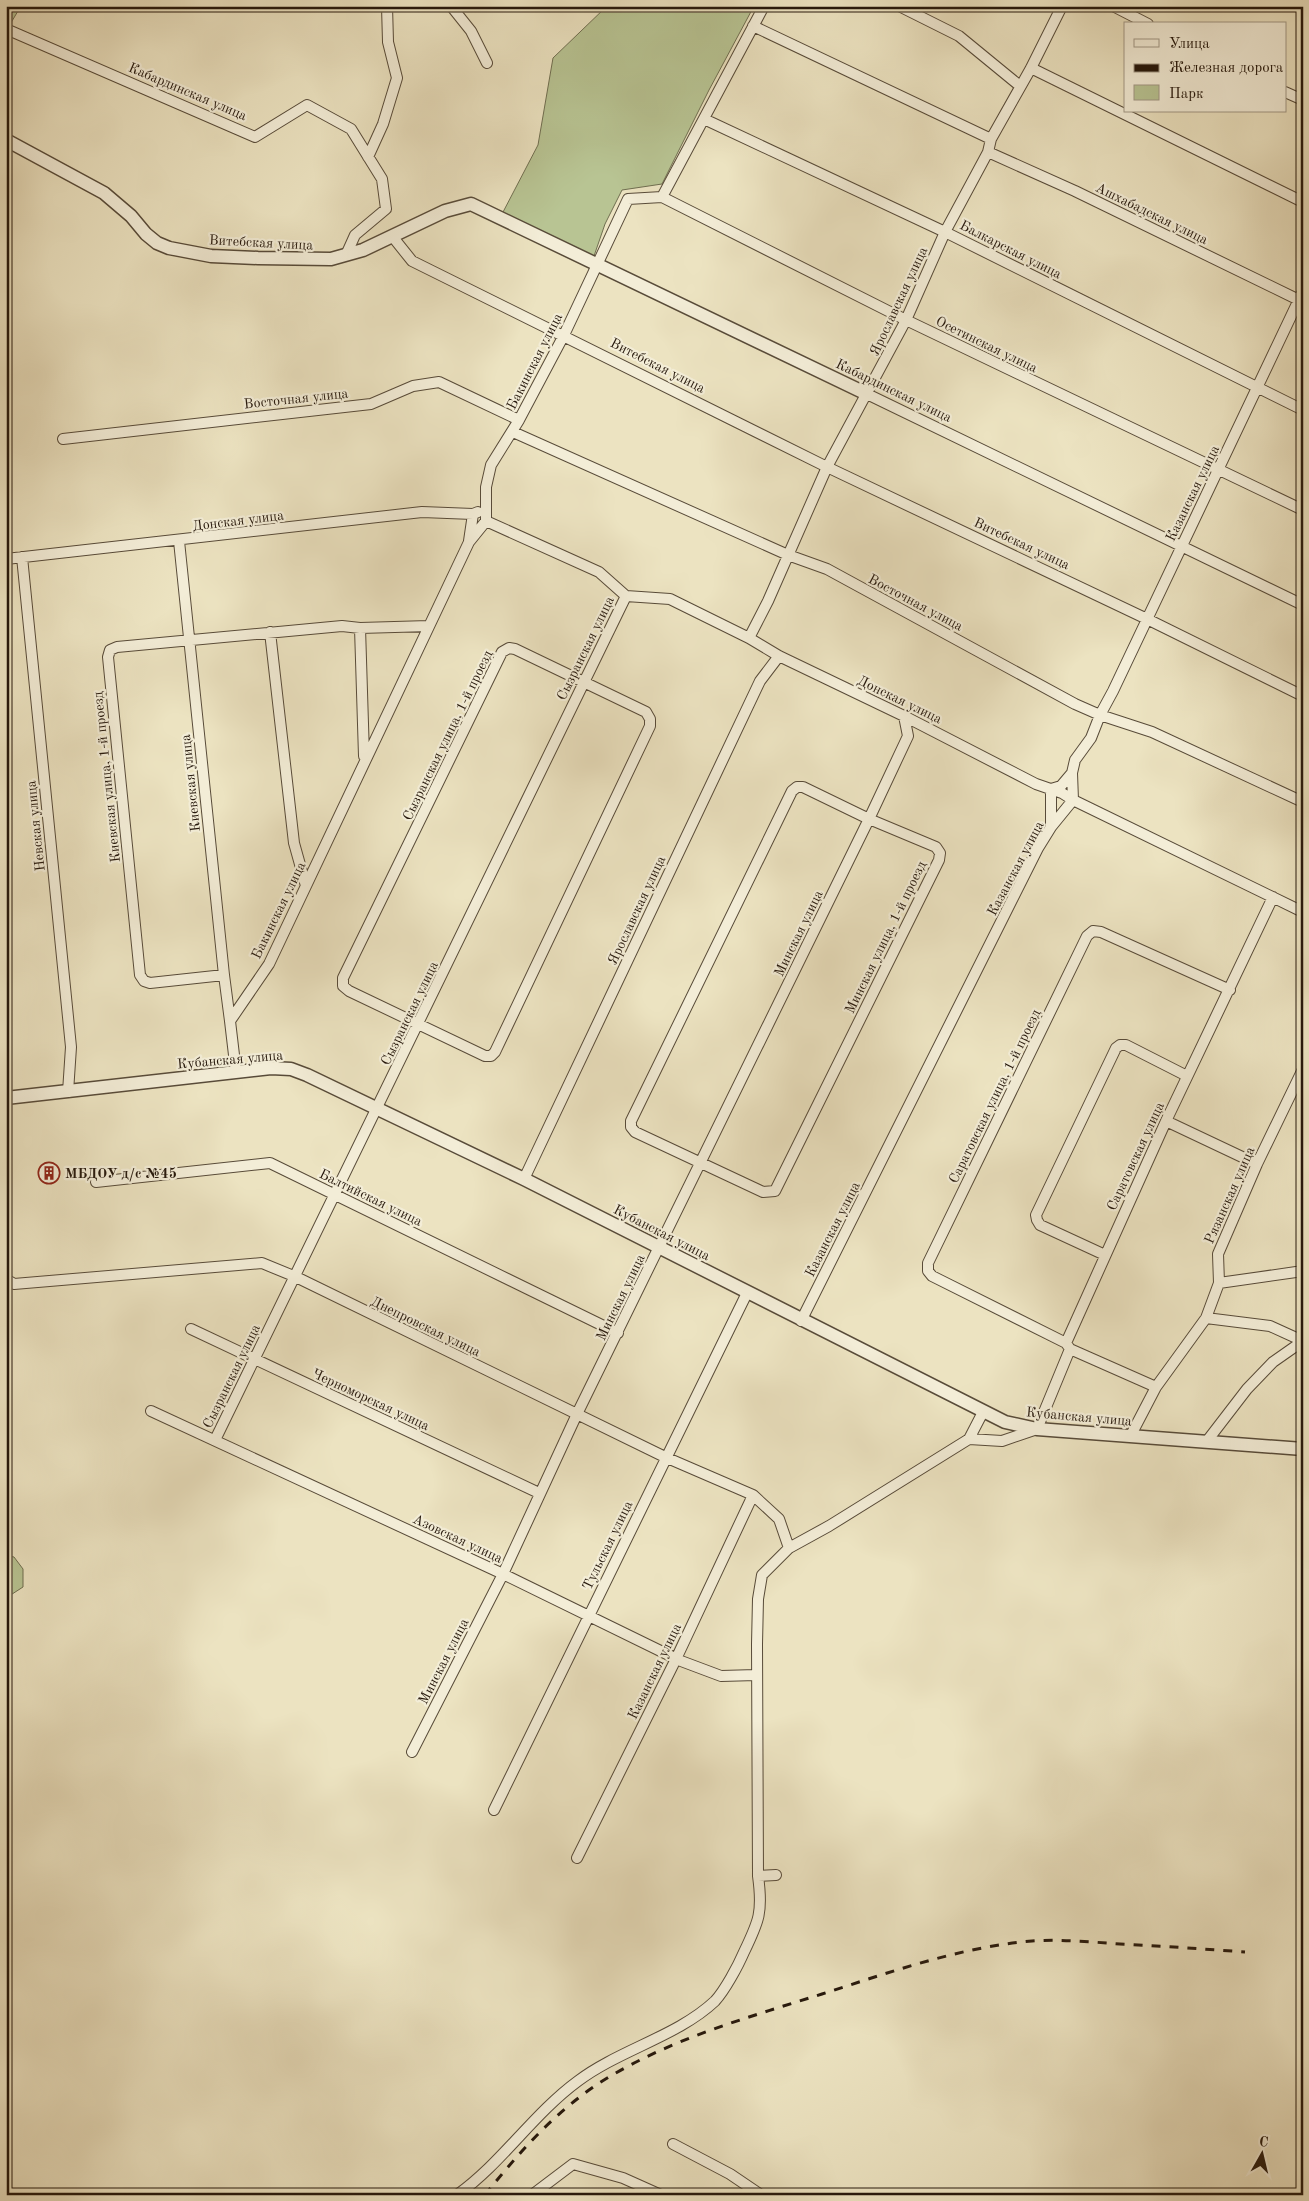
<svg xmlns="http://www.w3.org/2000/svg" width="1309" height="2201" font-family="'Old Standard TT',serif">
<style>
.green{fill:#b8c493;stroke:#6f6e50}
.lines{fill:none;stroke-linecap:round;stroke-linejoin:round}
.minor-casing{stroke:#584b39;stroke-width:12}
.tertiary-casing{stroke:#584b39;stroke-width:15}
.minor{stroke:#f3edd7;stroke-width:10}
.tertiary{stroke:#f3edd7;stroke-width:12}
.rail{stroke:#26180c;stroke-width:3;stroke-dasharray:9 9;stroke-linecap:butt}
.labels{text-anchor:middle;stroke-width:4.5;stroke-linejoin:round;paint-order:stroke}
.street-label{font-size:14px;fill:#26180c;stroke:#f3edd7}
.poi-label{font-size:14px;font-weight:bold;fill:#26180c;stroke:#f3edd7;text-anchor:start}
</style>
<rect width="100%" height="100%" fill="#ece3c1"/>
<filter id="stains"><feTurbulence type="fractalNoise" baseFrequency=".004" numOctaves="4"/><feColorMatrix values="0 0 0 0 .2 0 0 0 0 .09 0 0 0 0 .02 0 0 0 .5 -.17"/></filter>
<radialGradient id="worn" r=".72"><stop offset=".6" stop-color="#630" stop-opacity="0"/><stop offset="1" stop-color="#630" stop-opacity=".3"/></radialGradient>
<path class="green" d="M6 6H21L6 31Z
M607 6H754L709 90 662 184 622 190 605 224 594 256 502 214 538 145 553 58Z
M6 1555 14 1557 23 1569V1587L6 1598Z"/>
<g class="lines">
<g class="minor-casing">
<path id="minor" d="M451 6 471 31 487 63
M899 6 959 36 1020 86
M1113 6 1148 24
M753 26 991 139
M6 29 255 137 307 105 351 129 382 179 386 209 355 235 346 255
M1031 68 1303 202
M1285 92 1303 100
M704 119 945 232 1303 410
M988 152 1075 191 1303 302
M368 157 383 124 397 78 388 42 387 6
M662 197 906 320 1303 510
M392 236 412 261 827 467 1147 619 1303 696
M867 394 1303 605
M513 432 788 555 827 569 1075 704 1100 715 1152 732 1303 802
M63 439 371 404 413 386 439 382 519 420
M486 521 599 572 626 596 670 599 749 638 779 656 904 716 1036 784 1062 793 1073 800 1303 912
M179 541 224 975 230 1021
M469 541 473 514 478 512
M22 557 71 1047 68 1092
M6 559 422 512 473 514
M360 628 364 756
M270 632 294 843 306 886
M749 638 768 601 827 467 906 320 945 232 988 152 991 139 1031 68 1062 6
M509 648 515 649 646 712 650 719V726L495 1052 491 1056H485L349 991 343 986V978L502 652Z
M797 787H803L869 819 936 847 940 853 939 860 775 1191 763 1192 635 1132 631 1127V1121L792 791Z
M1051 827V789L1061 786 1072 773
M224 975 150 983 144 981 140 975 108 657 110 650 117 647 342 626 360 628 429 626
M236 1072 230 1021 269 964 469 542 486 521V487L491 465 519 420 564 335 628 199 662 197 764 6
M1166 1121 1257 1164
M524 1179 760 681 779 656
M96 1182 270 1163 618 1333
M1105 1255 1040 1225 1037 1220 1036 1215 1116 1048 1120 1045H1126L1187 1076
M6 1279 14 1284 262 1263 296 1277 665 1457 753 1495 779 1519 789 1548
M1219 1283 1303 1271
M1206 1318 1270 1326 1303 1341
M801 1321 1038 848 1051 827 1073 800 1072 773 1075 760 1091 738 1100 715 1113 691 1303 291
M191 1329 539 1493
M1066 1343 932 1276 928 1271V1263L1087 936 1093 931 1101 932 1230 990
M1070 1349 1156 1387
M151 1411 503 1574 681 1661 721 1676 756 1675
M1131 1435 1156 1387 1206 1318 1219 1283 1218 1254 1257 1164 1303 1069
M969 1439 983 1412
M215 1440 626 596
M1207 1441 1247 1389 1273 1362 1303 1341
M412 1752 503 1574 577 1414 869 819 908 736 904 716
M494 1810 747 1293
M577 1858 676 1659 753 1495
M776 1875 758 1876 757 1644 758 1599 762 1575 789 1548 829 1526 969 1439 1002 1441 1037 1429 1070 1349 1066 1343 1166 1121 1273 897
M673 2144 730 2174 761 2195
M457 2195C502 2163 533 2114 578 2081 619 2050 678 2036 715 2001 725 1990 738 1966 744 1952 759 1921 763 1912 758 1876
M532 2195 573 2164 623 2178 661 2195"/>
</g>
<g class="tertiary-casing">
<path id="tertiary" d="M6 140 104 193 131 216 146 234 157 243 169 248 211 256 258 258 331 259 363 250 445 211 471 204 867 394
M6 1098 271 1068 291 1069 307 1075 524 1179 1005 1422 1037 1429 1303 1449"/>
</g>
<use href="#minor" class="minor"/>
<use href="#tertiary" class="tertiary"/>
<path class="rail" d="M485 2195C520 2151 559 2107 609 2077 674 2038 749 2017 822 1994 891 1972 960 1947 1032 1941 1061 1939 1091 1942 1120 1944 1162 1946 1203 1949 1245 1952"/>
</g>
<defs>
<g id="building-ring" transform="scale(1.125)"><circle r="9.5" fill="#f3edd7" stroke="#8f2418" stroke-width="1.5"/><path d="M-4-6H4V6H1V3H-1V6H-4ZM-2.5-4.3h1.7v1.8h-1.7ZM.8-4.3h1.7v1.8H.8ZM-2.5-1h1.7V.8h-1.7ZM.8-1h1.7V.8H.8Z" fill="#8f2418"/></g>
</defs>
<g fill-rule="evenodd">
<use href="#building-ring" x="49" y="1173"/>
</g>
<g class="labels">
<g class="street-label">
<text transform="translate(188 91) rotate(23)" y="5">Кабардинская улица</text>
<text transform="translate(1152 213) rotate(26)" y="5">Ашхабадская улица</text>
<text transform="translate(261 242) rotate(3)" y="5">Витебская улица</text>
<text transform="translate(1011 249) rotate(27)" y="5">Балкарская улица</text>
<text transform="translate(898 301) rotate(-65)" y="5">Ярославская улица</text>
<text transform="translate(987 344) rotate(26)" y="5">Осетинская улица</text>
<text transform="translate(534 361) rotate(-63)" y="5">Бакинская улица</text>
<text transform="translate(658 365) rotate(27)" y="5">Витебская улица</text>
<text transform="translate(894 390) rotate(26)" y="5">Кабардинская улица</text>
<text transform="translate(296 398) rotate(-6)" y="5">Восточная улица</text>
<text transform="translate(1192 493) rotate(-64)" y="5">Казанская улица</text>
<text transform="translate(238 520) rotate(-7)" y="5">Донская улица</text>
<text transform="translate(1022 543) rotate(25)" y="5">Витебская улица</text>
<text transform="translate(916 602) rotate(28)" y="5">Восточная улица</text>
<text transform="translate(585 648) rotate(-64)" y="5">Сызранская улица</text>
<text transform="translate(900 699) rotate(26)" y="5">Донская улица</text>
<text transform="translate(447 735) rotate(-64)" y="5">Сызранская улица, 1-й проезд</text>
<text transform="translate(106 777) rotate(-96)" y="5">Киевская улица, 1-й проезд</text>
<text transform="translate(190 783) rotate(-96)" y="5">Киевская улица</text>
<text transform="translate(35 826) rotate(-96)" y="5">Невская улица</text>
<text transform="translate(1015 868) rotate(-62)" y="5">Казанская улица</text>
<text transform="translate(278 910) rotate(-64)" y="5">Бакинская улица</text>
<text transform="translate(636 910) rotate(-65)" y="5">Ярославская улица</text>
<text transform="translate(798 933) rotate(-64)" y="5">Минская улица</text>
<text transform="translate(885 937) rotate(-64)" y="5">Минская улица, 1-й проезд</text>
<text transform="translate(409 1013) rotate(-64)" y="5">Сызранская улица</text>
<text transform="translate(230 1059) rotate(-5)" y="5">Кубанская улица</text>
<text transform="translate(994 1096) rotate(-64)" y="5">Саратовская улица, 1-й проезд</text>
<text transform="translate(1135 1156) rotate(-65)" y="5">Саратовская улица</text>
<text transform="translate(1229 1195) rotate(-66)" y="5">Рязанская улица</text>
<text transform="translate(371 1197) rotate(26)" y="5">Балтийская улица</text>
<text transform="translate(832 1229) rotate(-63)" y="5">Казанская улица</text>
<text transform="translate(662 1232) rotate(27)" y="5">Кубанская улица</text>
<text transform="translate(620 1297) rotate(-64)" y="5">Минская улица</text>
<text transform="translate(426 1326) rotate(26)" y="5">Днепровская улица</text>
<text transform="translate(231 1376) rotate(-64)" y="5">Сызранская улица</text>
<text transform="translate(371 1399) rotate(25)" y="5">Черноморская улица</text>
<text transform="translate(1079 1416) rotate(5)" y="5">Кубанская улица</text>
<text transform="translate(458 1538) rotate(25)" y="5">Азовская улица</text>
<text transform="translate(607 1545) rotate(-64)" y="5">Тульская улица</text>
<text transform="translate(443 1661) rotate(-63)" y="5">Минская улица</text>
<text transform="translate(654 1671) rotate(-64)" y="5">Казанская улица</text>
</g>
<g class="poi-label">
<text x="65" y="1178">МБДОУ д/с №45</text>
</g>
</g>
<rect width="1309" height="2201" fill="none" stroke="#ece3c1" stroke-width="25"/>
<rect x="8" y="8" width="1294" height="2186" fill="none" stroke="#26180c" stroke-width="2.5"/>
<rect x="12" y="12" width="1284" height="2176" fill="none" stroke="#26180c"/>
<rect x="1124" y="22" width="162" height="90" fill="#f3edd7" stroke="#a19886"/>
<rect x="1134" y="39" width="25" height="8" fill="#f3edd7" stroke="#a19886"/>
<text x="1169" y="48" font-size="15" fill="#26180c">Улица</text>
<rect x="1134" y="64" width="25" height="8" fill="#26180c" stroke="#a19886"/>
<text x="1169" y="72" font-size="15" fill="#26180c">Железная дорога</text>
<rect x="1134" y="85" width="25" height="15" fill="#b8c493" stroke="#a19886"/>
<text x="1169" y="98" font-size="15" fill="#26180c">Парк</text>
<g transform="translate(1262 2154) rotate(8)" stroke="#f3edd7" stroke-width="4" paint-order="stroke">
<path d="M0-4L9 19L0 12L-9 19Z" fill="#26180c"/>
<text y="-8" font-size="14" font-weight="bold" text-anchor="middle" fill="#26180c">С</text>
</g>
<rect width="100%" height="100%" filter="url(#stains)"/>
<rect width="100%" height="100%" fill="url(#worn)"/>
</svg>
